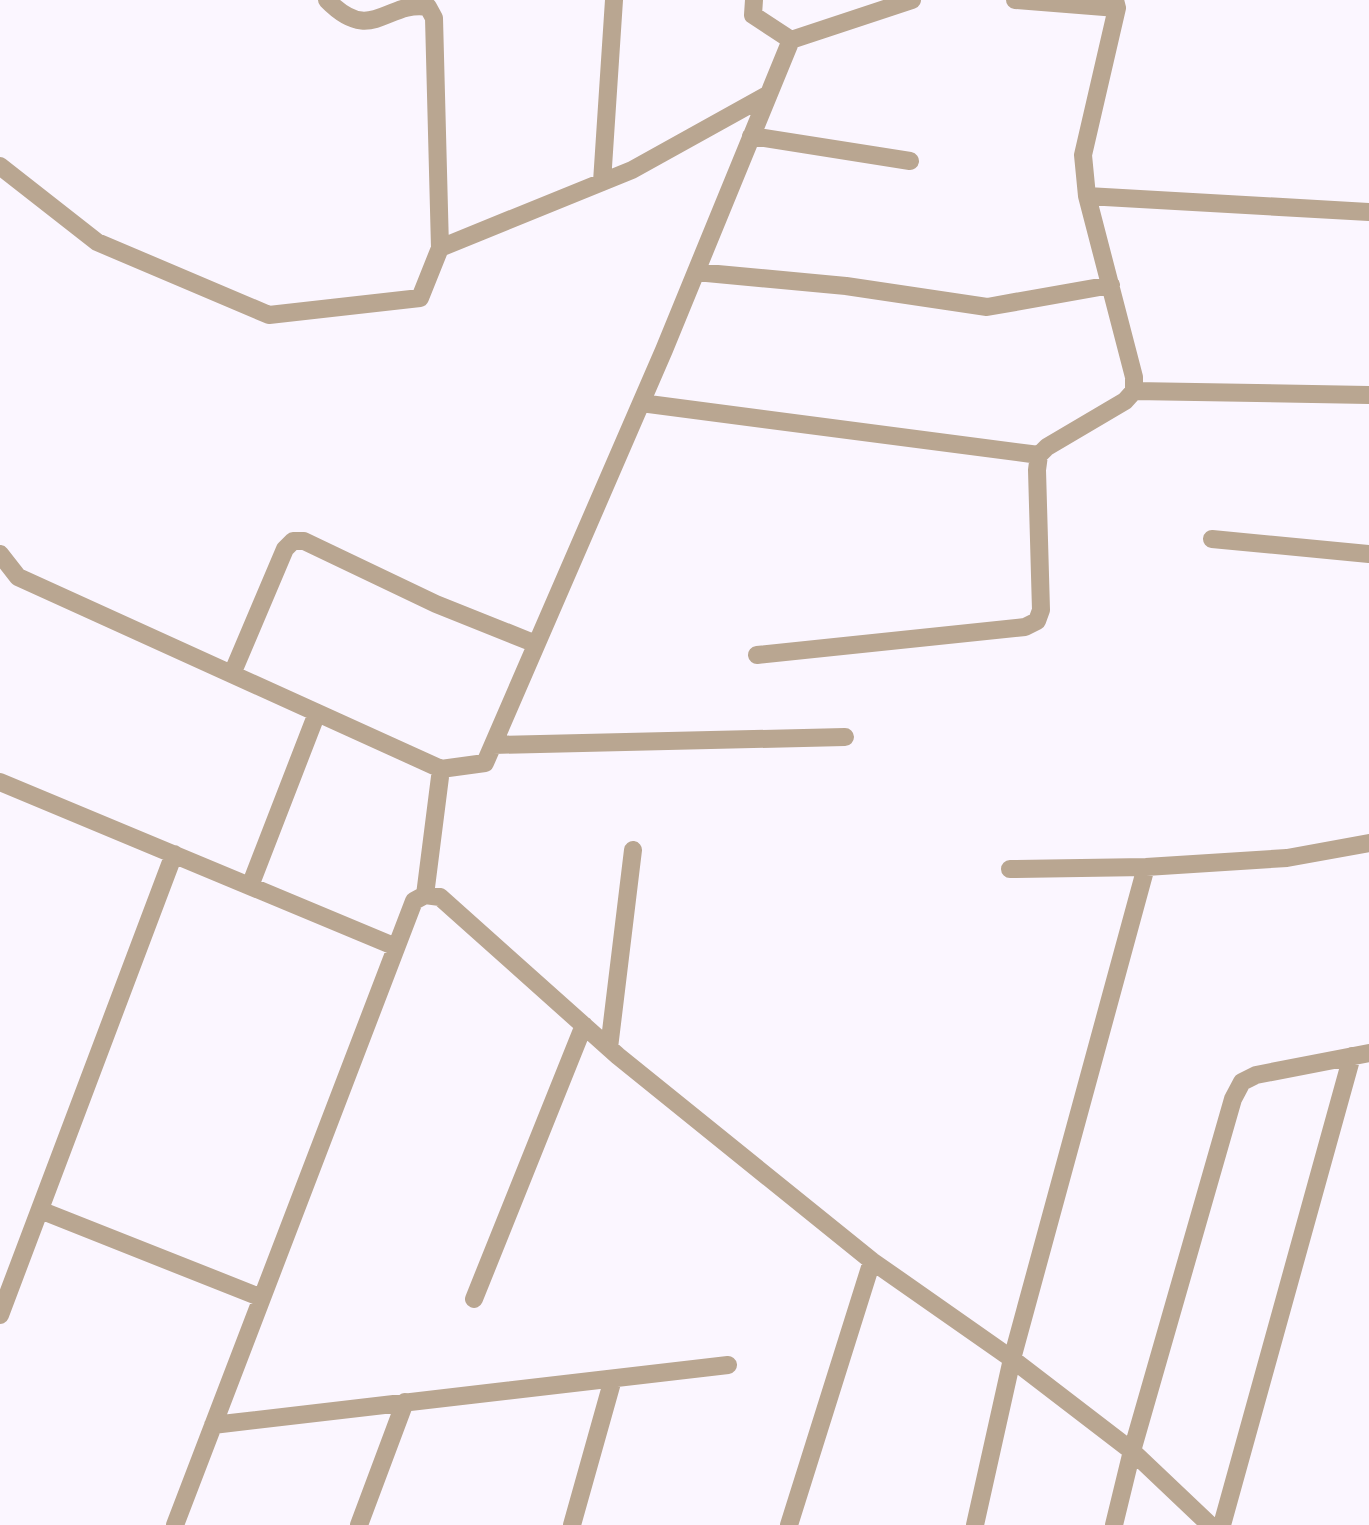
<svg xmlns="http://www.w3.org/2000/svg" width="1369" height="1525" font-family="Commissioner,sans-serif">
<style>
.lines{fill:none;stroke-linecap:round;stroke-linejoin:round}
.minor{stroke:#b9a691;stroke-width:18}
</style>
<rect width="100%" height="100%" fill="#fbf6ff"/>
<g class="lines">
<path class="minor" d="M327 0C372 46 386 0 428 7L434 18 440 248
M754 0 753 15 791 40
M1015 0 1117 8 1115 0
M751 136 910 161
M0 166 97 242 269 315 420 298 440 248 632 170 769 94
M602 182 614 0
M1087 196 1369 212
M696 272 846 286 987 307 1111 285
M1134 391 1369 395
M641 403 1039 455
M1212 539 1369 554
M0 554 18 577 441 769 425 895
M757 655 1025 627 1037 621 1041 610 1037 470 1039 455 1047 447 1125 401 1134 391V377L1087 196 1083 155 1117 8
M232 674 285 549 293 541H304L436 604 536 644
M493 745 845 737
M441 769 485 763 664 350 791 40 912 0
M0 782 396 947
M1010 869 1146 867 1287 858 1369 843
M250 886 317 713
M609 1048 633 850
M40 1210 262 1298
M474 1299 584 1025
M0 1315 174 854
M213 1425 728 1365
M175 1525 414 901 425 895 440 897 618 1056 872 1261 1012 1359 1132 1451 1210 1525
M359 1525 405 1402
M572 1525 613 1379
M789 1525 872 1261
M975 1525 1012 1359 1146 867
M1114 1525 1132 1451 1233 1099 1242 1082 1256 1075 1369 1053
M1222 1525 1352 1056"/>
</g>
</svg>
